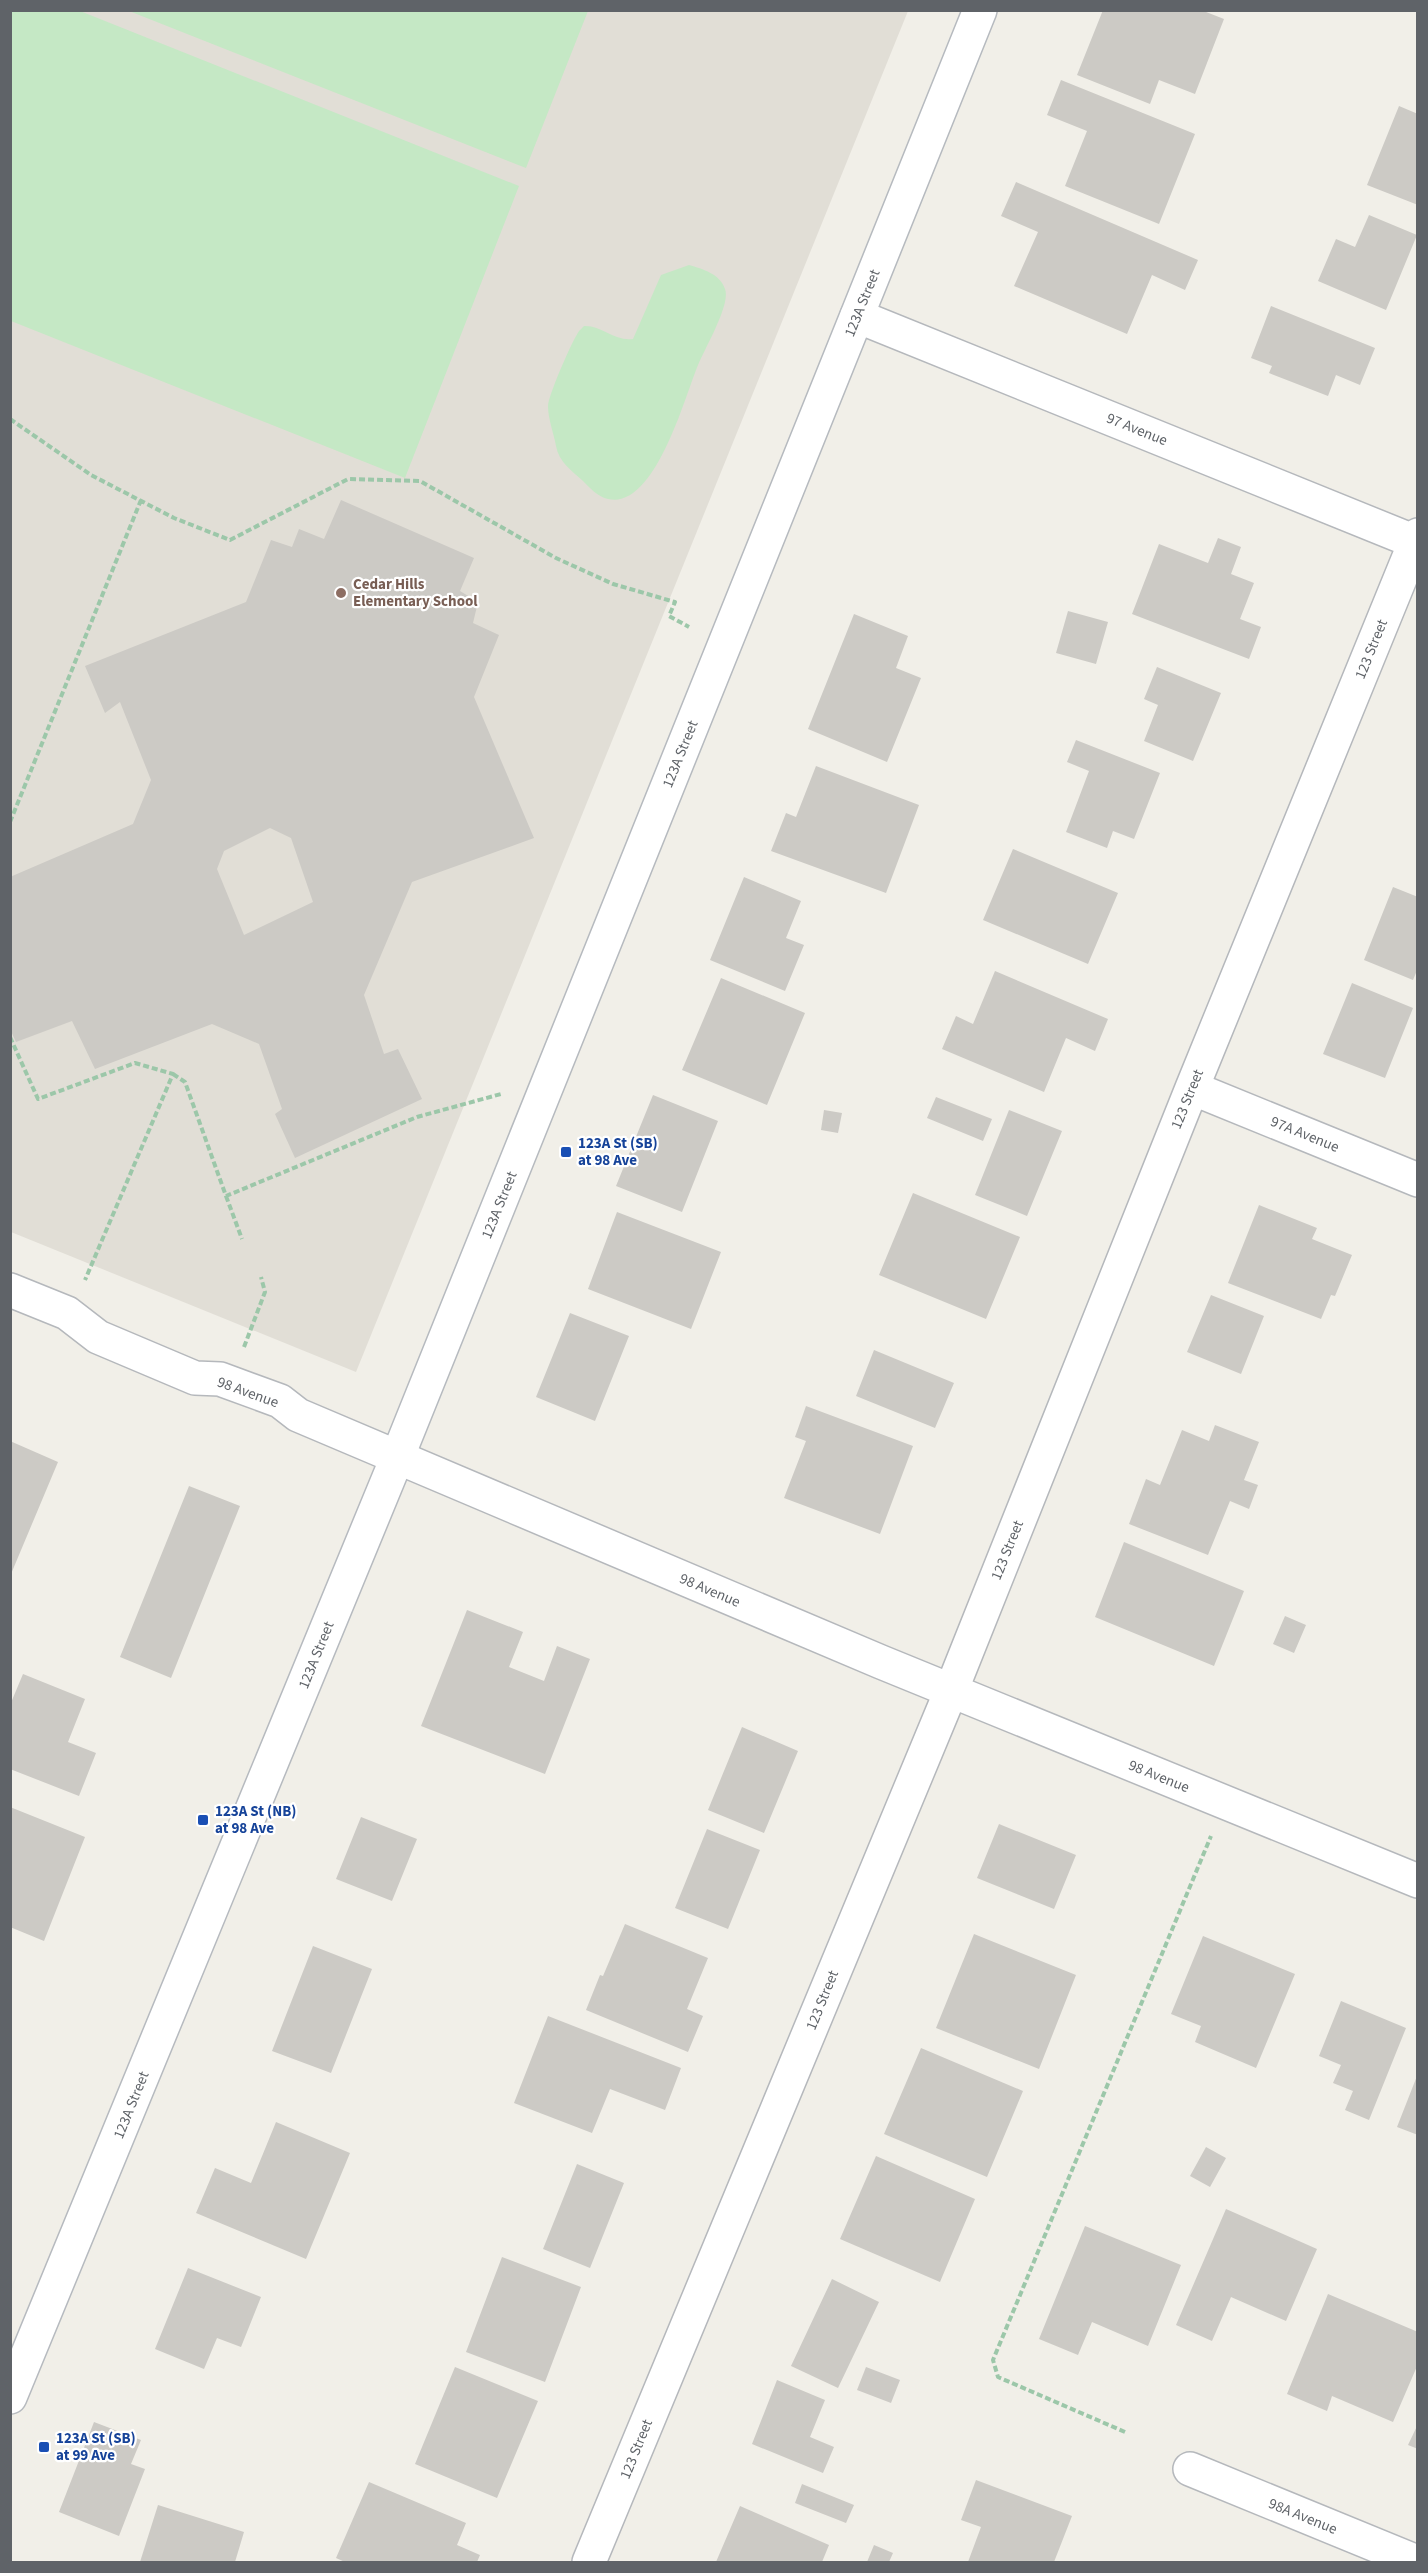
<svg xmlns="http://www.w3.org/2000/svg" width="1428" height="2573" font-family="'Source Sans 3',sans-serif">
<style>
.education{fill:#e1ded6}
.green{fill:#c5e8c5}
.building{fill:#cccac5;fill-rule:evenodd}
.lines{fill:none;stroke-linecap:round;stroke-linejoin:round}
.street-casing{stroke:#b5b8bc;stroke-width:36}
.secondary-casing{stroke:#b6babf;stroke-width:36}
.path{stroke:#9cc7a9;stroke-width:4;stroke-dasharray:6 3;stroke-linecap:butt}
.street{stroke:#fff;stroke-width:33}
.secondary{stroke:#fff;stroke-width:33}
.education-dot{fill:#8d6e63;stroke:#fff;stroke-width:2}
.transit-dot{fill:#1a4fb4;stroke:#fff;stroke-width:2}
.labels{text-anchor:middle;stroke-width:4.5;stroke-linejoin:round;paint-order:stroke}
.street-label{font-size:15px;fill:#5f6368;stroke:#fff}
.education-label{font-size:15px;font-weight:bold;fill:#785e54;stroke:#fff;text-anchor:start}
.transit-label{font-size:15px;font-weight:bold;fill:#164399;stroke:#fff;text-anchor:start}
</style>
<rect width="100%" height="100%" fill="#f1efe8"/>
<path class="education" d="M10 11H908L356 1372 11 1232Z"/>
<path class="green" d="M10 11H80L519 186 405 478 11 321Z
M129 11H588L526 168Z
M689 265C703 269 720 274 725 289 731 304 705 348 698 365 685 396 655 510 608 499 598 497 590 488 583 481 571 470 559 462 556 446 554 434 548 419 548 406 548 396 572 341 579 331L584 326C601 325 616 342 633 339L661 275Z"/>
<path class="building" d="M1103 10H1201L1224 19 1195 94 1159 80 1150 104 1077 75Z
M1061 80 1195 134 1159 224 1065 186 1087 131 1047 115Z
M1399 106 1418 114V205L1367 185Z
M1016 182 1198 260 1185 290 1152 275 1127 334 1014 286 1038 232 1001 216Z
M1369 215 1417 235 1386 310 1318 281 1336 239 1355 247Z
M1271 306 1375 348 1360 385 1336 375 1328 396 1269 373 1272 366 1251 358Z
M341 500 474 558 460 591 478 602 473 623 499 635 474 697 534 838 412 882 364 995 384 1054 398 1049 422 1099 295 1158 275 1114 282 1109 259 1044 212 1024 95 1069 72 1021 16 1042 10 1029V877L133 824 151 780 120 702 105 713 85 666 246 602 271 540 292 547 299 529 324 539ZM270 828 291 838 313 902 244 935 217 869 224 851Z
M1218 538 1241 547 1231 574 1254 583 1240 619 1261 627 1249 659 1132 614 1159 544 1208 563Z
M1068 611 1108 622 1096 664 1056 653Z
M854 614 908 636 896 668 921 678 887 762 808 729Z
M1157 667 1221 693 1193 761 1144 741 1158 705 1144 699Z
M1076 740 1160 773 1134 839 1113 831 1107 848 1066 832 1089 771 1067 762Z
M816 766 919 805 886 893 771 851 786 813 796 817Z
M1013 849 1118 893 1088 964 983 920Z
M744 877 801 901 786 938 804 945 785 991 710 960Z
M1393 887 1418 897V968L1413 980 1364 960Z
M995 971 1108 1019 1095 1051 1066 1038 1044 1092 942 1049 956 1016 973 1024Z
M721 978 805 1013 767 1105 682 1070Z
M1352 983 1413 1008 1385 1078 1323 1054Z
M653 1095 718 1121 682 1212 616 1186Z
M936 1097 992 1119 983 1141 927 1118Z
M824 1110 842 1113 838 1133 821 1130Z
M1009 1110 1062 1131 1027 1216 975 1195Z
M913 1193 1020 1237 986 1319 879 1275Z
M1259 1205 1317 1228 1312 1239 1352 1255 1335 1296 1331 1295 1321 1319 1228 1283Z
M617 1212 721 1252 691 1329 588 1289Z
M1211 1295 1264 1316 1241 1374 1187 1352Z
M570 1313 629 1336 595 1421 536 1397Z
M874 1350 954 1383 935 1428 856 1396Z
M806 1406 913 1446 880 1534 784 1498 806 1441 795 1437Z
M1215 1425 1259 1442 1244 1480 1258 1485 1249 1509 1230 1501 1208 1555 1129 1524 1146 1479 1160 1485 1182 1430 1209 1441Z
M10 1441 58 1462 11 1574H10Z
M189 1486 240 1506 171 1678 120 1657Z
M1124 1542 1244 1591 1214 1666 1095 1617Z
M467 1610 523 1632 509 1667 544 1681 557 1646 590 1659 545 1774 421 1726Z
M1285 1616 1306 1625 1294 1653 1273 1644Z
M23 1674 85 1699 68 1742 96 1753 79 1796 10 1769V1705Z
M742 1727 798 1751 764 1833 708 1810Z
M10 1807 85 1837 44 1941 10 1927Z
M361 1817 417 1839 392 1901 336 1879Z
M999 1824 1076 1855 1054 1909 977 1878Z
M707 1829 760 1850 728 1929 675 1908Z
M625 1924 708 1958 687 2009 703 2016 688 2052 586 2010 600 1975 603 1976Z
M974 1934 1076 1975 1039 2069 936 2028Z
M1203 1936 1295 1974 1256 2068 1195 2042 1201 2026 1171 2014Z
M313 1946 372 1969 331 2073 272 2051Z
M1341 2001 1406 2028 1369 2120 1345 2110 1353 2091 1333 2083 1341 2065 1319 2056Z
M548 2016 681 2068 665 2110 610 2089 592 2133 514 2103Z
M921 2048 1023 2091 987 2177 884 2134Z
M1417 2076H1418V2135L1397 2127Z
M276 2122 350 2153 306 2259 196 2213 215 2168 251 2183Z
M1206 2147 1226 2158 1210 2187 1190 2176Z
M876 2156 975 2199 940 2282 840 2239Z
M577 2164 624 2183 590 2268 543 2249Z
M1226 2209 1317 2249 1286 2321 1231 2297 1212 2341 1176 2325Z
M1085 2226 1181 2265 1148 2346 1092 2322 1078 2355 1039 2339Z
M502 2257 581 2287 545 2382 466 2352Z
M188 2268 261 2297 241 2347 217 2338 204 2369 155 2349Z
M832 2279 879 2302 838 2388 791 2366Z
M1328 2294 1418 2332V2364L1393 2422 1332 2396 1327 2411 1287 2394Z
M455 2367 538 2401 497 2498 415 2464Z
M866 2367 900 2380 891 2403 857 2390Z
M777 2380 825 2400 810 2437 834 2447 823 2473 752 2444Z
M94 2422 141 2440 131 2464 145 2469 119 2536 59 2512Z
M1418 2424V2449L1408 2445Z
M976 2480 1072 2516 1054 2562H968L981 2527 961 2520Z
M369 2482 466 2523 457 2545 480 2555 477 2562H345L336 2558Z
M802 2484 854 2505 846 2523 795 2503Z
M158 2505 244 2532 235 2562H140Z
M740 2506 829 2545 822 2562H716Z
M874 2545 893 2553 889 2562H867Z"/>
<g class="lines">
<g class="street-casing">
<path id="street" d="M857 316 1418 543
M1192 1088 1418 1180
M10 1290 67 1313 98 1337 195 1378 220 1379 280 1401 298 1415 881 1662 1418 1881
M1190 2469 1417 2562
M589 2562 951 1691 1192 1088 1418 535"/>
</g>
<g class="secondary-casing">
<path id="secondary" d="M10 2397 397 1458 980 10"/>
</g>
<path class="path" d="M10 419 91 475 174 518 230 540 348 479 420 481 556 558 613 584 675 602 669 616 689 627
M10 822 141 500
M10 1037 38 1099 135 1063 173 1074 85 1280
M173 1074 185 1082 226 1196 417 1117 501 1094
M226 1196 242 1239
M244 1347 265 1292 261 1277
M1125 2432 998 2377 993 2360 1211 1836"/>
<use href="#street" class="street"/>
<use href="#secondary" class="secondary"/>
</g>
<circle class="education-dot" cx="341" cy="593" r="6"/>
<g class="transit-dot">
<rect x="560" y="1146" width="12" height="12" rx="3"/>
<rect x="197" y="1814" width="12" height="12" rx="3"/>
<rect x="38" y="2441" width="12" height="12" rx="3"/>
</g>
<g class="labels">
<g class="street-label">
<text transform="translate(862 303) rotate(-68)" y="5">123A Street</text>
<text transform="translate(1137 429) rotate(22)" y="5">97 Avenue</text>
<text transform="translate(1371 649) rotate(-68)" y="5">123 Street</text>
<text transform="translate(680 754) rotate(-68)" y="5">123A Street</text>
<text transform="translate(1187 1099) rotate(-68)" y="5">123 Street</text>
<text transform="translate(1305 1134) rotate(22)" y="5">97A Avenue</text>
<text transform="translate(499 1205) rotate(-68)" y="5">123A Street</text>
<text transform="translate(248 1392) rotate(20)" y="5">98 Avenue</text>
<text transform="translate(1007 1550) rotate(-68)" y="5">123 Street</text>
<text transform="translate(710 1590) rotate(23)" y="5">98 Avenue</text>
<text transform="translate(316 1655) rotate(-68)" y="5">123A Street</text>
<text transform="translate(1159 1776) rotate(22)" y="5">98 Avenue</text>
<text transform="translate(822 2000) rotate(-68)" y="5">123 Street</text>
<text transform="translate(131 2105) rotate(-68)" y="5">123A Street</text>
<text transform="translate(636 2449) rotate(-68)" y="5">123 Street</text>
<text transform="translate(1303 2516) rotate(22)" y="5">98A Avenue</text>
</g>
<g class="education-label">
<text x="353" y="589">Cedar Hills<tspan x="353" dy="17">Elementary School</tspan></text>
</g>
<g class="transit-label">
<text x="578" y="1148">123A St (SB)<tspan x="578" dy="17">at 98 Ave</tspan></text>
<text x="215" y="1816">123A St (NB)<tspan x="215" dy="17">at 98 Ave</tspan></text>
<text x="56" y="2443">123A St (SB)<tspan x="56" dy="17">at 99 Ave</tspan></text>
</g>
</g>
<rect width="1428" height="2573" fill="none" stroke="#5f6368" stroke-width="24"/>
</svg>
